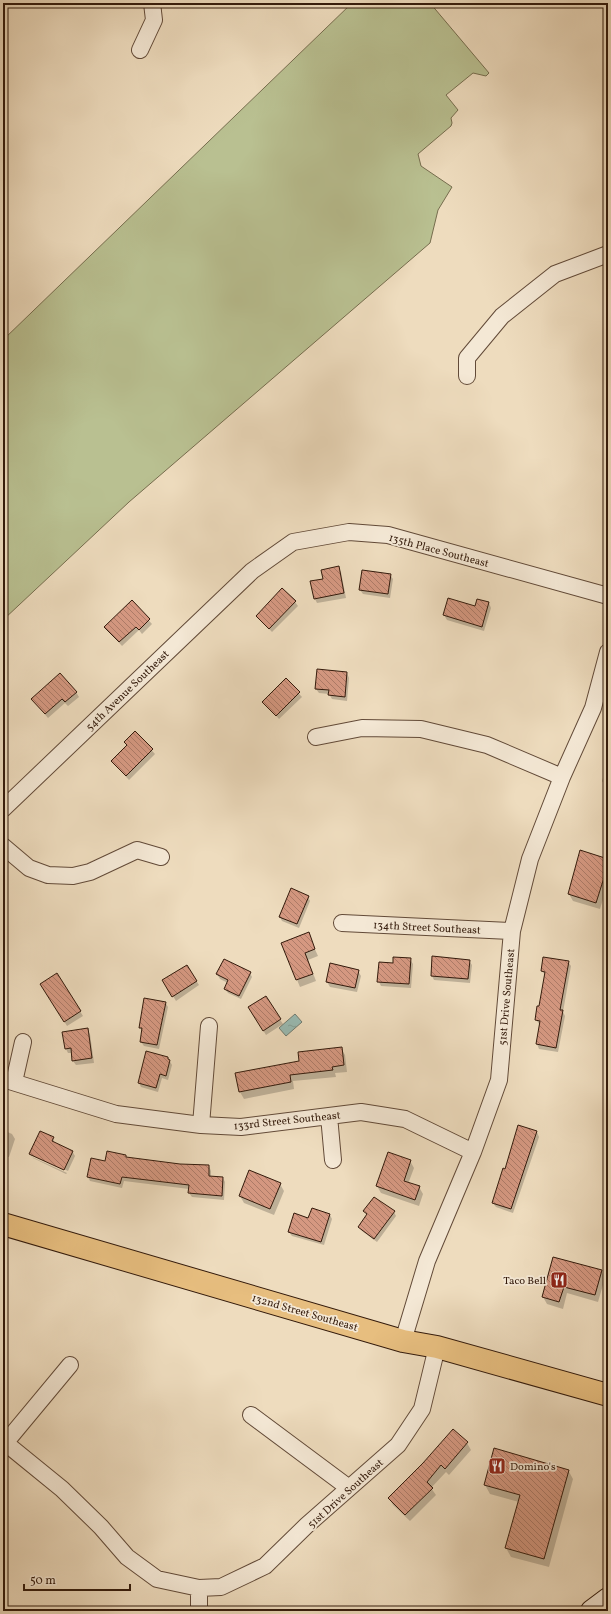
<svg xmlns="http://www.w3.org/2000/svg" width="611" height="1614" font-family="Vollkorn,serif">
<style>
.green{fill:#b9c091;stroke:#766d4e}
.water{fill:url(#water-ripples);stroke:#707b70}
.shadow{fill:#0003}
.building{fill:url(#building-back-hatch);stroke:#331a0b}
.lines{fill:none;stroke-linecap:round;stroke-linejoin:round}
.street-casing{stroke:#624a38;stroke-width:18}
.secondary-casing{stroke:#331a0b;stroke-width:24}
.primary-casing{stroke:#331a0b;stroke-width:24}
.street{stroke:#f4e8d5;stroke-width:16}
.secondary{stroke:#f4e8d5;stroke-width:22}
.primary{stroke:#e7be7f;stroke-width:22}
.labels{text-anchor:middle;stroke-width:3.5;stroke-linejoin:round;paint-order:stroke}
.street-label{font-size:11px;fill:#331a0b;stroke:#f4e8d5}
.poi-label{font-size:11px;fill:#331a0b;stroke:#f4e8d5;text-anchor:end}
</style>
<defs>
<pattern id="water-ripples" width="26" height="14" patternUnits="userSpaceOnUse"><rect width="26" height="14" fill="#99bbb3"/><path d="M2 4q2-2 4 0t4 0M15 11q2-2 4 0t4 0" fill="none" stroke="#84a099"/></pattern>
<pattern id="building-back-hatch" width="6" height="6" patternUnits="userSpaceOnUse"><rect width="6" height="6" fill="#d59881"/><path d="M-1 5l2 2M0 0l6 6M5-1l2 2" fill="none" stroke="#ad7b68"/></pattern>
</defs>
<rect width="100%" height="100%" fill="#eedcbe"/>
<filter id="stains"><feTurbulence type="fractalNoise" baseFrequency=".005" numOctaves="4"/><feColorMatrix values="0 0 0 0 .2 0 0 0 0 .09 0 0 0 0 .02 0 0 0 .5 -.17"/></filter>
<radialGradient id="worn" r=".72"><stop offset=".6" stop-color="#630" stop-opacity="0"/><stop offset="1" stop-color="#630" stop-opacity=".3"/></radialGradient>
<path class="green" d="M352 3H430L489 73 486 76 473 73 446 95 458 110 451 118 452 123 451 126 418 154 421 166 452 187 438 210 430 243 129 502 3 620V340Z"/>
<path class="water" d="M295 1014 302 1022 286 1036 279 1028Z"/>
<path class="shadow" d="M338 567 341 572 346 598 317 603 315 599 324 580Z
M390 575 393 579 390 598 363 594 360 590Z
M477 600 489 603 491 608 484 631 447 620 444 615 475 607Z
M132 602 152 624 142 634 139 630 122 646 105 627Z
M295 602 298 606 272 632 257 616Z
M347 673 349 678 347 701 332 699 329 694 319 693 316 689Z
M286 680 302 697 279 719 264 702Z
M76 692 79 697 68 706 65 703 48 718 32 699Z
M135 732 155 754 129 780 112 761 128 746Z
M608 762V787L605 786 602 781Z
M608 860V883L600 909 573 901 569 894Z
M308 897 310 901 299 928 282 921 280 917Z
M308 934 318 956 308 960 316 981 300 987 282 944Z
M410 959 413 964 411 988 381 986 379 982 394 964Z
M469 961 472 965 470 983 434 980 432 976Z
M568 962 571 966 563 1012 565 1016 558 1052 539 1049 537 1044 540 1025 536 1020 538 1007 540 1008 546 976 542 971Z
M331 964 358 971 361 976 357 992 330 987 327 982Z
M187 966 199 985 176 1001 164 981Z
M250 973 252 977 241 999 228 993 225 989 228 983 220 979 217 974Z
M57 974 83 1016 67 1026 42 984Z
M265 997 283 1024 266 1035 249 1007Z
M165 1002 168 1007 159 1049 144 1046 141 1042 143 1032 140 1028Z
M87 1030 90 1034 94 1063 76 1065 73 1061 72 1053H68L66 1049Z
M341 1048 345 1055 347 1072 335 1073 336 1077 293 1081 294 1089 244 1099 240 1092 300 1061Z
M168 1058 172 1065 168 1080 162 1078 158 1092 141 1087 139 1083Z
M519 1127 537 1132 539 1137 513 1213 496 1207 493 1203 506 1170Z
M3 1130 12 1134 15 1139 9 1157 3 1156Z
M53 1138 55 1144 72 1151 75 1156 68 1171 32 1154V1157L67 1173 66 1174 33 1158 30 1154Z
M126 1156 127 1158 179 1165 209 1166 211 1171V1177L223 1178 225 1182 224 1200 192 1197 189 1193V1189L124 1181 122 1188 90 1181 88 1177 106 1162Z
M410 1161 414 1168 408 1184 419 1187 423 1194 419 1206 381 1193 377 1186Z
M280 1184 284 1191 274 1215 244 1203 240 1196Z
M365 1211 394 1212 396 1216 377 1242 362 1231 359 1227 367 1216Z
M330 1215 332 1219 324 1245 292 1236 289 1232 309 1219Z
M554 1258 601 1271 605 1278 598 1302 567 1293 563 1309 547 1304 543 1297Z
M467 1443 471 1450 449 1475 446 1472 431 1488 436 1495 410 1521 393 1505 389 1498Z
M568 1470 573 1479 549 1567 511 1557 506 1548 519 1502 490 1494 485 1485Z"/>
<path class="building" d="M339 566 344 593 314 599 310 581 323 579 321 570Z
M362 570 391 574 388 594 359 590Z
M282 588 296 601 269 629 256 616Z
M448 598 475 606 477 599 489 602 482 627 443 615Z
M132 600 150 619 139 630 136 627 119 642 104 627Z
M317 669 347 672 345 697 328 695 329 690 315 689Z
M60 673 77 692 65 702 62 699 45 714 31 699Z
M286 678 300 692 276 716 262 702Z
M135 731 153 749 126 776 111 761 127 745 124 742Z
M580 850 608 859V865L596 903 568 894Z
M291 888 309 896 297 924 279 917Z
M309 932 315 949 305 953 313 974 296 980 281 943Z
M432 956 470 960 468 979 431 976Z
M393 957 411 958 409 984 377 982 379 962 393 963Z
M543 957 569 961 560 1010H563L556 1048 536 1044 540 1021 535 1020 537 1006H539L545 972 541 971Z
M224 959 251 972 239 996 224 989 228 980 216 974Z
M330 963 359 970 355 988 326 982Z
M187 965 197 981 172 997 162 980Z
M57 973 81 1011 64 1022 40 984Z
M266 996 281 1019 263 1031 248 1007Z
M144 998 166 1002 157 1045 140 1042 142 1028H139Z
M88 1028 92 1058 72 1061 71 1048 65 1049 62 1032Z
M342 1047 344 1065 332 1067 333 1070 290 1075 291 1082 239 1092 235 1073 299 1061 298 1052Z
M146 1051 168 1057V1059L170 1060 166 1076 160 1074 156 1088 138 1083Z
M518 1125 537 1131 511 1209 492 1203 503 1168 505 1169Z
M40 1131 54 1137 52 1141 73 1151 64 1170 29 1154Z
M107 1151 126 1155V1157L180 1164 209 1165V1176L223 1177 222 1196 188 1193 189 1185 122 1177 120 1184 87 1177 91 1158 105 1161Z
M388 1152 411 1160 404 1181 420 1186 415 1200 376 1186Z
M249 1170 281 1183 270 1209 239 1196Z
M374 1197 395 1211 374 1239 358 1227 367 1214 363 1211Z
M312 1208 330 1214 321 1242 288 1232 294 1213 308 1218Z
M553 1257 602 1270 595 1295 564 1287 559 1302 542 1297Z
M453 1429 468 1442 445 1469 441 1465 427 1482 433 1488 405 1515 388 1498 423 1463Z
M494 1448 569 1470 544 1559 505 1548 520 1495 484 1485Z"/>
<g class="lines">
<g class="street-casing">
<path id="street" d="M140 50 154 20 152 3
M467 376V358L502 316 555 274 608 254
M316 737 362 728 421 729 487 745 562 777
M3 809 252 571 293 542 349 532 388 535 608 596
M3 846 29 868 48 875 73 876 90 872 137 850 161 857
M342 923 512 931
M3 1079 116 1114 201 1125 241 1127 361 1112 405 1119 473 1152
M14 1082 23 1042
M329 1116 333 1160
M201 1125 209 1026
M403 1341 427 1261 473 1152 499 1080 512 931 530 859 562 777 593 708 608 652
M251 1415 349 1488
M3 1441 62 1489 101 1527 127 1557 157 1579 199 1588 221 1587 265 1566 307 1525 398 1445 422 1409 437 1347
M6 1442 70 1365
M199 1611V1588"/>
</g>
<g class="secondary-casing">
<path id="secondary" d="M592 1611 608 1599"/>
</g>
<g class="primary-casing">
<path id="primary" d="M3 1224 403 1341 437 1347 608 1395"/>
</g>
<use href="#street" class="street"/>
<use href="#secondary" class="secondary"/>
<use href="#primary" class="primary"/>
</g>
<defs>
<g id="restaurant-square" transform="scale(0.9)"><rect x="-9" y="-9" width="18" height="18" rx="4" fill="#8f2418" stroke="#f4e8d5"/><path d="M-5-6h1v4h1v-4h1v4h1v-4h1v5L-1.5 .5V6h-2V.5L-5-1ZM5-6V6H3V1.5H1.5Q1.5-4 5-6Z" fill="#fff"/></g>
</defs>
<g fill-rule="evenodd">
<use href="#restaurant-square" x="559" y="1280"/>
<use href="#restaurant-square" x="497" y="1466"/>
</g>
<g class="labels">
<g class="street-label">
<text transform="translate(439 550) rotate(15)" y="4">135th Place Southeast</text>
<text transform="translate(127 690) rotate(-44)" y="4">54th Avenue Southeast</text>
<text transform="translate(427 927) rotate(3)" y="4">134th Street Southeast</text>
<text transform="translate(506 997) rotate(-85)" y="4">51st Drive Southeast</text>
<text transform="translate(287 1120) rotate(-6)" y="4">133rd Street Southeast</text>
<text transform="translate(305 1312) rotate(16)" y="4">132nd Street Southeast</text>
<text transform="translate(345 1493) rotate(-42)" y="4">51st Drive Southeast</text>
</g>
<g class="poi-label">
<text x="546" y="1284">Taco Bell</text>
<text x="510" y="1470" text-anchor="start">Domino's</text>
</g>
</g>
<rect width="611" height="1614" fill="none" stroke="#eedcbe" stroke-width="16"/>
<rect x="4" y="4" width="603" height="1606" fill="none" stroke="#331a0b" stroke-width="2"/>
<rect x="8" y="8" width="595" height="1598" fill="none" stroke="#331a0b"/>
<path d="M24 1584v6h106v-6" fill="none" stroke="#331a0b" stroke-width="2"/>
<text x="30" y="1584" font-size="12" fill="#331a0b" stroke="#f4e8d5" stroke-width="3" paint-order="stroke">50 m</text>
<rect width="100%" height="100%" filter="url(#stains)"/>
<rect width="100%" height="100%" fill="url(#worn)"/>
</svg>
